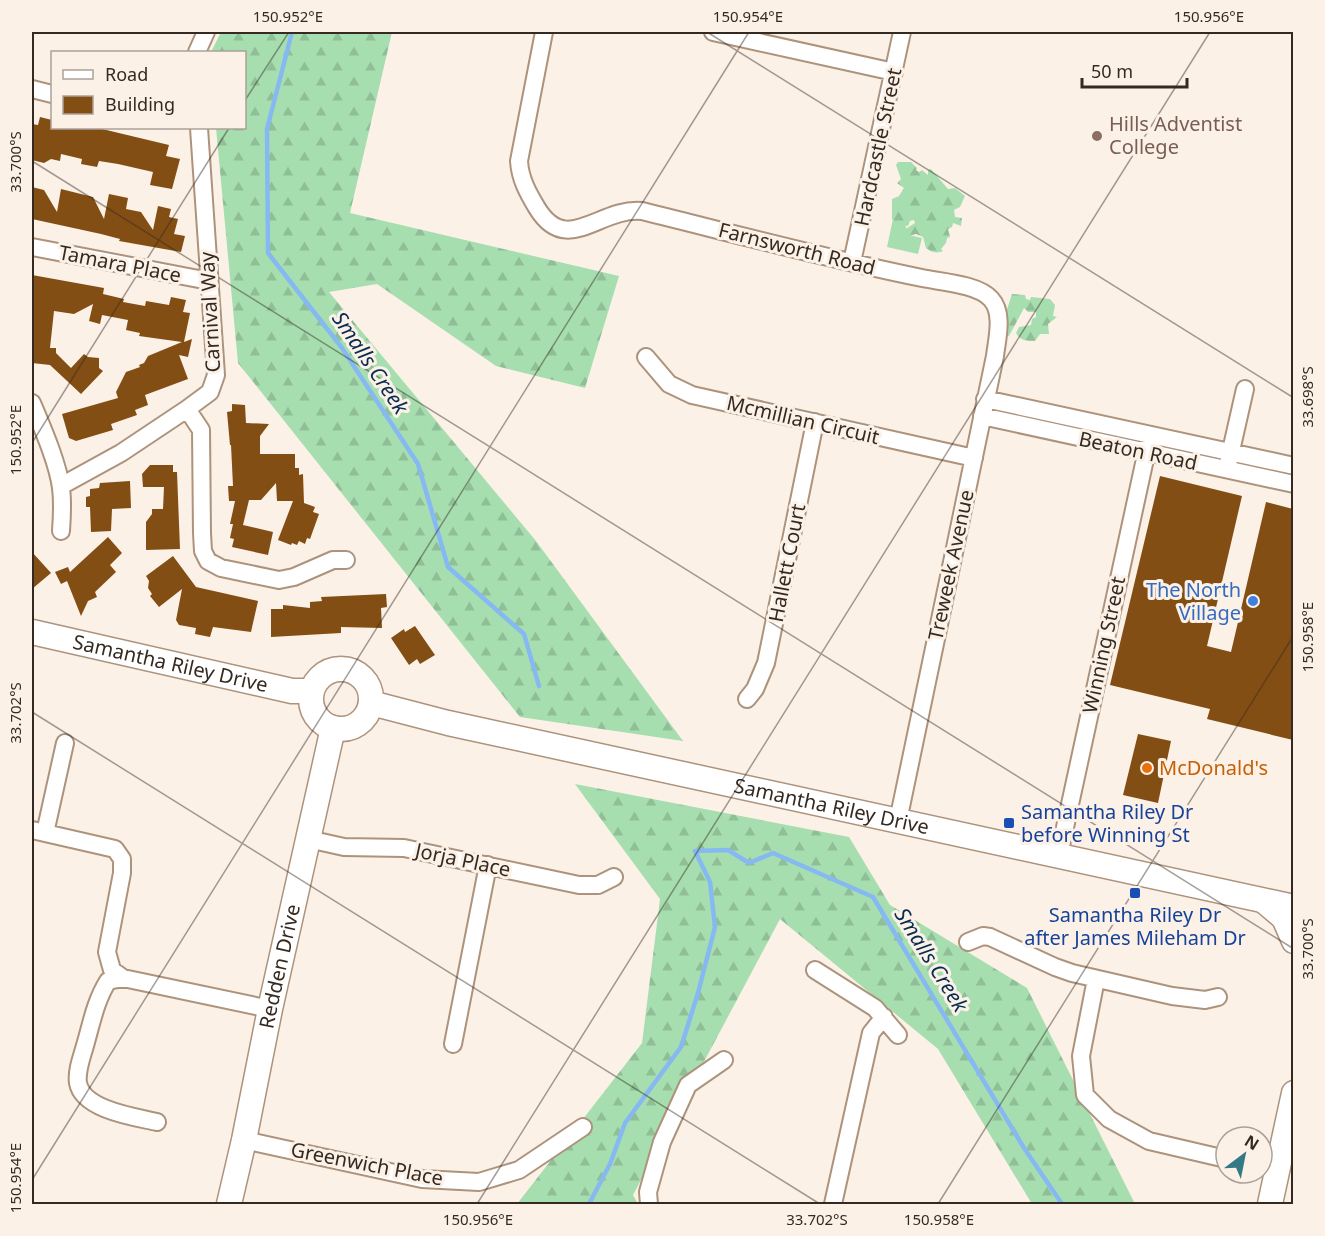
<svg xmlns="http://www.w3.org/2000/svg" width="1325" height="1236" font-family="'Noto Sans',sans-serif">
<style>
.green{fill:#a7deb0}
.forest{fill:url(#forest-firs)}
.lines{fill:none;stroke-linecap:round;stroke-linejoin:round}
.stream{stroke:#86b9f2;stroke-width:4.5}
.building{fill:#834e14}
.street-casing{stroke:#ad937c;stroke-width:20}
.secondary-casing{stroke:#ad937c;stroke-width:27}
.street{stroke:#fff;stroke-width:16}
.secondary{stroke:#fff;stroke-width:24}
.ticks{fill:none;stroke:#352a21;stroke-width:1.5;stroke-opacity:0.45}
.education-dot{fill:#8d6e63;stroke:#fcf1e7;stroke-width:2}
.shop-dot{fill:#3f7fe0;stroke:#fcf1e7;stroke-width:2}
.food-dot{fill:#e8710a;stroke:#fcf1e7;stroke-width:2}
.transit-dot{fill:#1a4fb4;stroke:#fcf1e7;stroke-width:2}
.labels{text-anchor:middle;stroke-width:6;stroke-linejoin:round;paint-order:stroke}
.education-label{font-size:20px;fill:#785e54;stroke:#fcf1e7;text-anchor:start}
.street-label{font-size:20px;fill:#352a21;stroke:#fcf1e7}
.shop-label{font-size:20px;fill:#366cbe;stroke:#fcf1e7;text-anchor:end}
.food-label{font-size:20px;fill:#c56008;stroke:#fcf1e7;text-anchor:start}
.transit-label{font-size:20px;fill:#164399;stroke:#fcf1e7;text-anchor:start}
.water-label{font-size:21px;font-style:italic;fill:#072c51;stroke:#fcf1e7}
.neatline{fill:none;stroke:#352a21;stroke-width:2}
.ticks-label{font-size:15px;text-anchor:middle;fill:#352a21}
</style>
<defs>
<pattern id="forest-firs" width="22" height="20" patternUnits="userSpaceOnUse" patternTransform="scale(1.5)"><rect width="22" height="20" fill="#a7deb0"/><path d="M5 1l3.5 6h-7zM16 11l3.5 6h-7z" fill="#90bf97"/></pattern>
</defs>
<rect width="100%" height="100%" fill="#fcf1e7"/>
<path class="green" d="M893 219 904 222 909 235 922 238 918 254 887 247Z"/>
<path class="forest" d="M221 32H392L350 213 619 276 585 388 496 366 377 284 329 292 536 541 683 741 520 717 238 363 216 128H244V52H211Z
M898 162H911L917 168 916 170 919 172 922 170 928 175V170L931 169 948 189 955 188 965 196 960 207 954 210 955 217 962 218 961 226 953 223 952 227 948 229 950 237 947 238 946 243 941 249 943 251C936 254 931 252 926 248L923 237 916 234 901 238V232L915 223 914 220 910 221 908 226 896 224 892 219V199L899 196 904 188 897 183 901 179 896 165Z
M1012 294 1025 295 1026 299 1030 300 1031 297 1050 299 1055 305 1053 316 1057 317 1048 324 1049 334H1040L1035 341C1026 341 1021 341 1016 333L1019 327 1031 325 1032 319 1036 317V312H1028L1024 308 1009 336 1006 337 1001 328Z
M575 784 849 837 890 905 1027 988 1135 1204H1032L938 1049 780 919 633 1195 638 1204H517L642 1043 660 899Z"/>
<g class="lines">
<path class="stream" d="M292 32 267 129 268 253 342 348 418 464 448 567 524 634 539 686
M589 1204 610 1164 625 1123 681 1047 698 993 715 927 710 882 695 851 728 850 749 863 773 853 873 897 1024 1148 1062 1204"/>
</g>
<path class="building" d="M40 117 52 120V128H98L169 145 166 156 180 159 172 189 150 185 153 172 118 164 99 161 97 167 81 164 82 159 61 154 60 161 51 159 44 163 32 160V124L38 125Z
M32 187 44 190 57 212 61 189 93 197 104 219 109 194 128 198 126 209 141 212 153 230 158 206 171 209 169 217 178 219 174 234 185 236 181 252 119 241 120 239 101 234 32 219Z
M32 275 104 288 103 294 124 299 123 302 145 306 146 301 169 305 171 297 186 300 183 312 190 313 184 342 192 339 188 357 179 355 188 379 145 395 148 405 135 410 137 415 111 424 113 430 76 441 69 438 62 414 118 398 116 392 126 372 140 367 139 365 144 363 148 356 182 342 139 336 140 333 126 330 128 320 102 315 100 324 89 321 93 304 74 314 54 311 50 348H56V353L71 368 84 354 88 357 99 358V368L103 371 81 394 50 365 32 363Z
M232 404 245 405 246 423 269 424 260 436V454H295V468H299V475L303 474 304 503 315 507 313 512 319 514 310 539 307 538 305 544 299 541 297 545 292 543 291 545 278 540 293 501H277L276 483 261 500H249L243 525 273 532 268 555 232 547 234 539 230 538 233 524H230L235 501H229L228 486H233L231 445H230L227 412 232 411Z
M150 465H173V472H177L180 549 146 550V522L152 514V509H163L164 487H143L142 474Z
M1160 476 1242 496 1207 646 1231 652 1266 502 1293 509V740L1207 719 1210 709 1110 685Z
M130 481 131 508 112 509 111 531 91 532 90 507H86V497L90 496V489L99 488 100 483Z
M108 537 122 553 110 565 116 572 95 592 97 597 88 601 81 616 67 581 61 584 55 572 68 567 70 572Z
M32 552 51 573 32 589Z
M173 556 196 587 258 601 251 632 213 627 210 637 195 634 196 628 179 625 176 620 182 589 159 607 150 596 152 594 148 588 149 581 146 576Z
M386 594 387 607 381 608 382 628 341 627V633L271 637V609H283V605L310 608V602L322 601 321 597Z
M415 626 435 655 420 664 417 659 409 665 391 638 404 629 405 632Z
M1138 734 1171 741 1158 803 1123 795Z"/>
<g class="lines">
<g class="street-casing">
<path id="street" d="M544 32 519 161C520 179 528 193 537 208 567 257 599 207 642 211 735 234 828 259 922 278 941 282 978 284 991 299 1004 313 997 339 995 356L898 821
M713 32 894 72
M197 52 206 32
M32 89 52 94
M32 247 209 281
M852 262 902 32
M646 357 669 384 692 395 974 458
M985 399 1294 466
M32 403C42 427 58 463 61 488 63 503 62 517 61 531
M187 409 201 430 202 533 203 551 208 561 221 568 279 580 294 577 333 560H346
M982 416 1294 484
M1228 464 1245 389
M61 486 121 453 187 409 210 392 216 375 199 128
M747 699 755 689 766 663 815 422
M32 830 115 849 122 859V873L107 952 112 970 123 978 270 1009
M45 833 65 743
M308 839 344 847 404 848 579 885H598L614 877
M1059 855 1150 436
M968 942 983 936 990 937 1055 967 1072 973 1172 996 1205 1000 1218 997
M815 970 875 1008 898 1035
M123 978 108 981C96 1000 92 1021 86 1042 83 1054 76 1070 78 1083 83 1110 135 1117 157 1122
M1096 979 1081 1056 1085 1095 1109 1119 1149 1141 1226 1159
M453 1044 488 865
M244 1140 422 1179 479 1182 519 1170 583 1127
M649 1204 648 1192 662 1142 688 1085 724 1060
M833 1204 871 1033 884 1017"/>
</g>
<g class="secondary-casing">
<g id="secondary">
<path id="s1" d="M32 632 292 691H311"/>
<circle cx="341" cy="699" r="30"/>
<path id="s2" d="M371 703 448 723 1294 907"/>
<path d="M1264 901 1284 918 1294 941"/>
<path id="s3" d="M229 1204 244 1140 270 1009 333 728"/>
<path d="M1270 1204 1294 1093"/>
</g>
</g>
<use href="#street" class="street"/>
<use href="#secondary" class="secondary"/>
</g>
<path class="ticks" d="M707 32 1294 398M244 102 289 32M32 161 1294 949M32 443 229 128M32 712 820 1204M32 1180 749 32M477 1204 1210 32M938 1204 1294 635"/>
<circle class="education-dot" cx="1097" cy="136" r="6"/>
<circle class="shop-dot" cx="1253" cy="601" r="6"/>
<circle class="food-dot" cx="1147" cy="768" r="6"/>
<g class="transit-dot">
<rect x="1003" y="817" width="12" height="12" rx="3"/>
<rect x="1129" y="887" width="12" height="12" rx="3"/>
</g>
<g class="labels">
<g class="education-label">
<text x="1109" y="131">Hills Adventist<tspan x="1109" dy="23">College</tspan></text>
</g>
<g class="street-label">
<text transform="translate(878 147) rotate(-78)" y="7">Hardcastle Street</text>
<text transform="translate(797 249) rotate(14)" y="7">Farnsworth Road</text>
<text transform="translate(120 264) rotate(11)" y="7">Tamara Place</text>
<text transform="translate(210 312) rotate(-93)" y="7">Carnival Way</text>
<text transform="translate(803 420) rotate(13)" y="7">Mcmillian Circuit</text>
<text transform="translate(1138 451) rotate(12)" y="7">Beaton Road</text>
<text transform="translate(787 563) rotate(-79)" y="7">Hallett Court</text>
<text transform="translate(951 565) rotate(-78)" y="7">Treweek Avenue</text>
<text transform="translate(1104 645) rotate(-78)" y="7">Winning Street</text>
<text dy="7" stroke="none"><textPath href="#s1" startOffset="142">Samantha Riley Drive</textPath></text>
<text dy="7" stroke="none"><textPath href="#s2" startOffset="472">Samantha Riley Drive</textPath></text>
<text transform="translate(463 860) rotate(12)" y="7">Jorja Place</text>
<text dy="7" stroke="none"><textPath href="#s3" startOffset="243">Redden Drive</textPath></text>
<text transform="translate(367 1164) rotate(11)" y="7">Greenwich Place</text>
</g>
<g class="shop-label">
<text x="1241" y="597">The North<tspan x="1241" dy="23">Village</tspan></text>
</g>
<g class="food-label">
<text x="1159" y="775">McDonald's</text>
</g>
<g class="transit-label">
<text x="1021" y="819">Samantha Riley Dr<tspan x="1021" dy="23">before Winning St</tspan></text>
<text x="1135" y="922" text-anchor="middle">Samantha Riley Dr<tspan x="1135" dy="23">after James Mileham Dr</tspan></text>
</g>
<g class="water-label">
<text transform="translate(370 363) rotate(56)" y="7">Smalls Creek</text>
<text transform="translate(931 960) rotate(58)" y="7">Smalls Creek</text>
</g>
</g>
<rect width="1325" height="1236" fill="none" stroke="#fcf1e7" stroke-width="66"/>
<rect x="51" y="51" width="195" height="78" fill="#fcf1e7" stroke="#aca198" stroke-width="1.5"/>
<rect x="63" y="70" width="30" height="9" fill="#ffffff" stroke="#aca198" stroke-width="1.5"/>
<text x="105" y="81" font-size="18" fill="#352a21">Road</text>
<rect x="63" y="96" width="30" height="18" fill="#834e14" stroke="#aca198" stroke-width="1.5"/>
<text x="105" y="111" font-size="18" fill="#352a21">Building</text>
<g transform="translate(1244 1155) rotate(32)"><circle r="28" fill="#fcf1e7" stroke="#aca198" stroke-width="1.5"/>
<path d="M0-4.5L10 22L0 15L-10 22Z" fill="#337986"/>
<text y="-9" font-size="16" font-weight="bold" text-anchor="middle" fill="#352a21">N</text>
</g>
<path d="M1082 78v9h105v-9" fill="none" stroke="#352a21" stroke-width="3"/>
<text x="1091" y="78" font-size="18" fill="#352a21" stroke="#fcf1e7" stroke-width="4.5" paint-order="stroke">50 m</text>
<rect x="33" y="33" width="1259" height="1170" class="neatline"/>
<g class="ticks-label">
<text x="288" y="22">150.952°E</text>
<text x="748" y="22">150.954°E</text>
<text x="1209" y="22">150.956°E</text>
<text transform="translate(16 162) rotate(-90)" y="5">33.700°S</text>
<text transform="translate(1308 397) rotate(-90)" y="5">33.698°S</text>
<text transform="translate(16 440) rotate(-90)" y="5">150.952°E</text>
<text transform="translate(1308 637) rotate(-90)" y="5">150.958°E</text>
<text transform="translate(16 713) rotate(-90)" y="5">33.702°S</text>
<text transform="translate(1308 949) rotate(-90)" y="5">33.700°S</text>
<text transform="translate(16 1178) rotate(-90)" y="5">150.954°E</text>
<text x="478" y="1225">150.956°E</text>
<text x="817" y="1225">33.702°S</text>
<text x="939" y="1225">150.958°E</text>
</g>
</svg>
